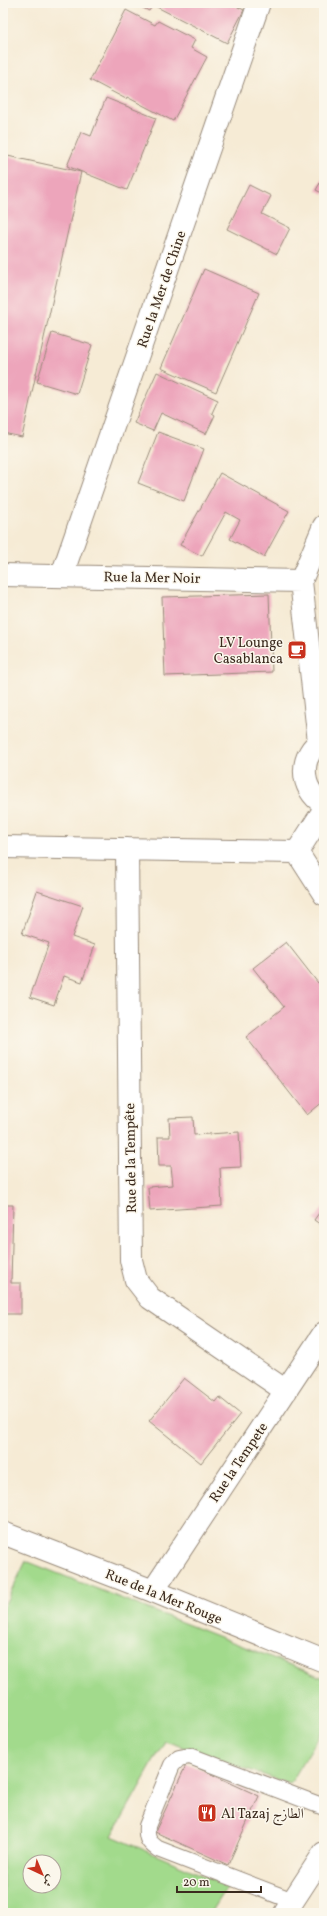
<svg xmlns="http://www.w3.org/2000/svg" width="327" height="1916" font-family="Vollkorn,Amiri,serif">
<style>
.green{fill:#a2da8c;stroke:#6e8255;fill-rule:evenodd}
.building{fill:#eda5bb}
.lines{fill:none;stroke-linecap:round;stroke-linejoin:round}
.lane-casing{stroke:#988a7a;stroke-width:18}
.street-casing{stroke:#988a7a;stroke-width:24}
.secondary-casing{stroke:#988a7a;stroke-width:24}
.lane{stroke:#fff;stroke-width:16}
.street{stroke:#fff;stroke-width:22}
.secondary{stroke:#fff;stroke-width:22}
.labels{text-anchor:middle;stroke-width:3;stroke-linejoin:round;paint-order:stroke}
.street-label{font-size:14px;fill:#3b2a1e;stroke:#fbf7ec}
.poi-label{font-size:14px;fill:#3b2a1e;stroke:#fbf7ec;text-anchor:end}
</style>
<rect width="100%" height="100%" fill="#fbf7ec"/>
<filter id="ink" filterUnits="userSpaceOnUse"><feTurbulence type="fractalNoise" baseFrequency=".025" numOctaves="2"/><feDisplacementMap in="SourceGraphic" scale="8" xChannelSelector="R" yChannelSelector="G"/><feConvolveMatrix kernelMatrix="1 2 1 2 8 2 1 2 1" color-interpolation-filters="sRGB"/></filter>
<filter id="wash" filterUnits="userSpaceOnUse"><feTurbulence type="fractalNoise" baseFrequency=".012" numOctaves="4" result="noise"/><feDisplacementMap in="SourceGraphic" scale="16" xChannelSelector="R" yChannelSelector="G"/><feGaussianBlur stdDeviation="0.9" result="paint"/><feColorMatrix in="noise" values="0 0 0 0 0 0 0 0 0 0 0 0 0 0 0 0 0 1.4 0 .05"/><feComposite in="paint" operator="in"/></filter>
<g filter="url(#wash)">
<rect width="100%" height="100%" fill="#f6ebd5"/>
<path class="green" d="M26 1561 324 1678V1728L290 1784 165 1741 112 1836 228 1886 211 1913H3V1608ZM30 1862H54V1886H30Z"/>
<g id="blocks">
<path class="building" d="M133 3H237L236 6 244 10 227 43 153 5 149 11Z
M126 10 155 25 158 21 195 40 191 48 207 57 173 121 127 97 126 99 90 80Z
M106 98 156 118 127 190 67 166 81 132 91 136Z
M3 155 81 172 22 437 3 433Z
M324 176V194L316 190Z
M249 185 271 196 262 214 290 228 277 254 227 229Z
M204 269 259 293 216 392 161 368Z
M52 333 92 345 77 394 37 382Z
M157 372 218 400 212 413 215 415 206 434 161 413 153 431 134 423Z
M158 432 204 449 184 501 138 483Z
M220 473 289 511 264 557 230 539 240 520 226 512 202 556 180 545Z
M269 594 272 672 165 676 162 597Z
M37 891 83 906 72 937 95 945 82 982 64 976 54 1005 30 997 49 943 22 934Z
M286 942 318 983 324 979V1101L307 1115 246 1037 284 1007 253 968Z
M193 1117 194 1135 239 1132 241 1167 220 1168 222 1206 150 1211 148 1187 173 1185 171 1166H159L158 1137H170L169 1118Z
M3 1205H13L11 1283H21V1314H3Z
M324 1206V1227L314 1220Z
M184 1378 215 1402 219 1397 240 1414 201 1463 149 1421Z
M187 1763 259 1796 228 1865 155 1832Z"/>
</g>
</g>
<g filter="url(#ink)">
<use href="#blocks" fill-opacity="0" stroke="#988a7a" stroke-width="1"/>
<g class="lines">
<g class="lane-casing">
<path id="lane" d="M293 1901 158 1849C148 1842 146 1838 147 1826L172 1765 179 1758 190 1756 324 1807"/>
</g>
<g class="street-casing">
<path id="street" d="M3 575 301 581
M62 575 259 3
M324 739C298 754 299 789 324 804
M319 742 301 581 324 526
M3 847 297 852
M127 849 131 1260 136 1280 150 1298 286 1391
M297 852 324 894
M297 852 324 810
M3 1533 153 1591 324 1661
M153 1591 324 1333"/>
</g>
<g class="secondary-casing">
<path id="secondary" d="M285 1913 324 1853"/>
</g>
<use href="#lane" class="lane"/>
<use href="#street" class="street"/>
<use href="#secondary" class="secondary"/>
</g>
</g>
<defs>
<g id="cafe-square" transform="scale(1)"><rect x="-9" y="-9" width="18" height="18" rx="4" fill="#c8321e" stroke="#fbf7ec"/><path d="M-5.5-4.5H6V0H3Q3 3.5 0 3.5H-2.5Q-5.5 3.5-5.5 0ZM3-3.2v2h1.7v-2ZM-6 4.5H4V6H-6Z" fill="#fff"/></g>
<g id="restaurant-square" transform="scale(1)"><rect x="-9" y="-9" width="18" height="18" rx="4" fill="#c8321e" stroke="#fbf7ec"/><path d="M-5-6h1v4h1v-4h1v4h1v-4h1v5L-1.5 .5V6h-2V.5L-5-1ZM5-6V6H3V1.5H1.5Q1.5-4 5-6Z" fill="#fff"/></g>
</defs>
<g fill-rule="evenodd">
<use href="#cafe-square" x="297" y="650"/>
<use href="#restaurant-square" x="207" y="1813"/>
</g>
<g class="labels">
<g class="street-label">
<text transform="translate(161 289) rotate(-71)" y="5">Rue la Mer de Chine</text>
<text transform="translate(152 577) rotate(1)" y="5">Rue la Mer Noir</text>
<text transform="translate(130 1158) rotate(-91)" y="5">Rue de la Tempête</text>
<text transform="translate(238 1462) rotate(-56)" y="5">Rue la Tempete</text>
<text transform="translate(164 1596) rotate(22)" y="5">Rue de la Mer Rouge</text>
</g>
<g class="poi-label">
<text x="283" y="647">LV Lounge<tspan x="283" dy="16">Casablanca</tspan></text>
<text x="221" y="1818" text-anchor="start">Al Tazaj الطازج</text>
</g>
</g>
<rect width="327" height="1916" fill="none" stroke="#fbf7ec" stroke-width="16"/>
<g transform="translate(42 1874) rotate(136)"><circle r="19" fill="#fbf7ec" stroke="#aea59a"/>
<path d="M0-3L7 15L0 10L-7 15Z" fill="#c8321e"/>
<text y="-6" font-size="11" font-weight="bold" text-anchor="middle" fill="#3b2a1e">ش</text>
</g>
<path d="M177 1886v6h84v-6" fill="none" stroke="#3b2a1e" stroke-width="2"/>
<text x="183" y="1886" font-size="12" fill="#3b2a1e" stroke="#fbf7ec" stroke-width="3" paint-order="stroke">20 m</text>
</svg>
